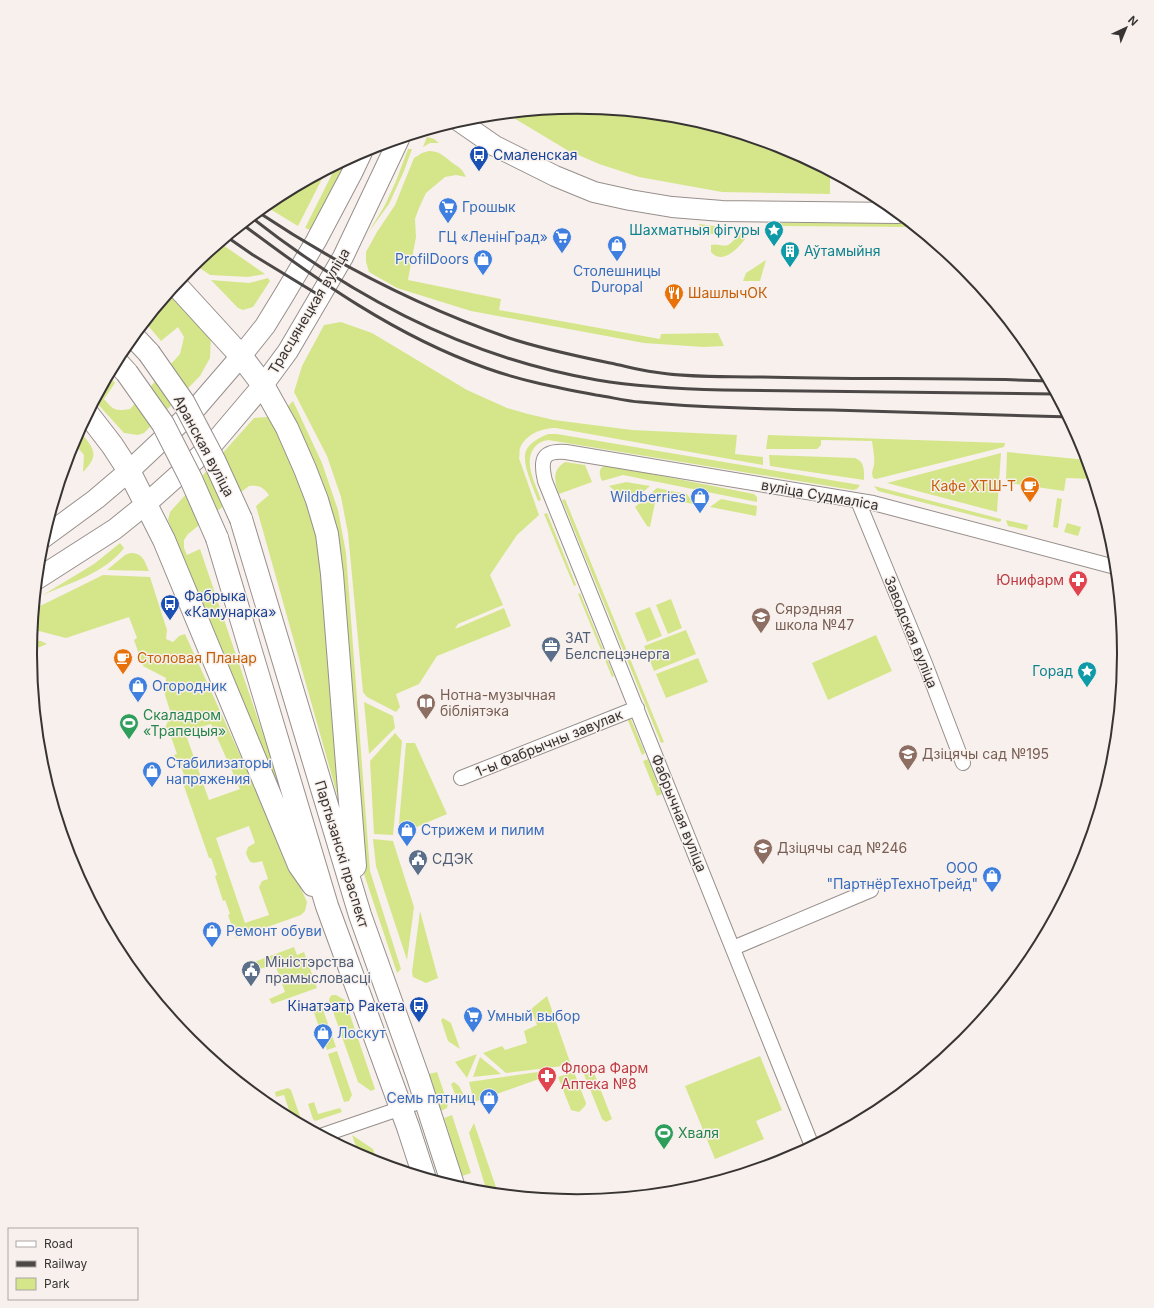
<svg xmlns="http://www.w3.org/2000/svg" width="1154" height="1308" font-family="Inter,sans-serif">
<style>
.green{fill:#d5e68a;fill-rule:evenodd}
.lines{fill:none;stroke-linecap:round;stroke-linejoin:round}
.minor-casing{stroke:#978f8c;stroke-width:16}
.secondary-casing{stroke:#978f8c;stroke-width:22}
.primary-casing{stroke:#978f8c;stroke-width:24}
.minor{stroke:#fff;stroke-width:14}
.secondary{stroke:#fff;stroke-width:20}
.primary{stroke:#fff;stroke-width:22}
.rail{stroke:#4c4847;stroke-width:3}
.primary-bridge-casing{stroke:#978f8c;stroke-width:24;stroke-linecap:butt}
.primary-bridge{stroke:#fff;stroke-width:22}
.labels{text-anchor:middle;stroke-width:3;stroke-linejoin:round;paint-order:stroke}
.transit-label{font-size:14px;fill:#164399;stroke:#f8f0ec;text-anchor:start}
.shop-label{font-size:14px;fill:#366cbe;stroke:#f8f0ec;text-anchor:start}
.culture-label{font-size:14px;fill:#0d838f;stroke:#f8f0ec;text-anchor:end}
.food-label{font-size:14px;fill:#c56008;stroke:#f8f0ec;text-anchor:start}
.street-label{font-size:14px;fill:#373433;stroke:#f8f0ec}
.health-label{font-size:14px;fill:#be3a42;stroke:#f8f0ec;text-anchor:end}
.education-label{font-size:14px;fill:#785e54;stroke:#f8f0ec;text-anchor:start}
.service-label{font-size:14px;fill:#4e5e75;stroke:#f8f0ec;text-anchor:start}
.leisure-label{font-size:14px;fill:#27864d;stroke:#f8f0ec;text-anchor:start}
.rim{fill:none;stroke:#373433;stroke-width:2}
</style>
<rect width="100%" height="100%" fill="#f8f0ec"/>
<path class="green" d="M577 107 684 118 787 149 830 172V194L722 192 639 177 599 164 567 150 507 114Z
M427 137 434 139 439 143H430L423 147Z
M408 149H412L404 171 389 204 368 233 385 205 396 181Z
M429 151C438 151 443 155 450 161 457 167 461 166 466 177L456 175 445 177 426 193 419 208 415 219 416 237 408 280 501 299 499 310 660 339 661 334 718 333 724 346 704 347 644 343 471 311 397 288 369 272 366 262V252L377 232 395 205 414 158 422 153Z
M346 160 314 231 305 228 336 166Z
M326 171 298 226 265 206 273 199Z
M908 222 914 227 778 226 779 223Z
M699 224 730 228 727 233 720 234H701Z
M740 233 744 235 745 239C738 249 722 265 711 252V245C717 243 723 247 728 245 734 242 735 236 740 233Z
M220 243 265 274 248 277 210 275 194 264Z
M766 260 760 281H743L746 273Z
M268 278 270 281 253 307 243 310 238 308 211 280 249 283Z
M170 291 211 334 210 358 200 376 144 433 138 435 124 433 95 401 109 376 115 383 104 399C114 411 116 411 130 409L180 354 184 337 178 327 161 341 145 322Z
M341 322 372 333 467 390 507 408 528 414 554 420 632 430 737 435 735 454 763 457V465L556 428C542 428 526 434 520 448 519 451 520 455 519 458L539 515 517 535 490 575 503 605 458 624 455 629 504 608 511 626 437 656 419 684 396 694 400 707 396 712 367 697 363 692 348 533 341 497 327 456 294 392 302 366 324 325Z
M293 401 322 463 338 510 346 553 370 871 401 969 397 973 363 871 339 570 287 407Z
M267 417 278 424 323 546 340 805 256 506 269 495C263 487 259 485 249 486L188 534 184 540V548L187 555 200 549 281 787 276 788 236 695 168 520 170 512 254 418Z
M79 430C93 448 101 454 83 472L84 455 73 442Z
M549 434H557L860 485 857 489 853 490 548 440C542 441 538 443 534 448 523 463 536 484 541 500L538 501C534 489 524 469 525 456 525 445 539 437 549 434Z
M768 435 1005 443 1004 447 876 479 873 478C871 472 873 470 874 465 875 458 873 449 872 441L821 440V445L817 449H766Z
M1007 452 1087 460 1093 479 1066 478 1064 491 1009 483 1006 480Z
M1001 453 997 512 887 483Z
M769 455 855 458C865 462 864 470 864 480L770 466Z
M565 462 585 465 592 482 559 494C554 481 552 470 565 462Z
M606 465 754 494 757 497V502L623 475 602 481C599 474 598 468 606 465Z
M626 482 650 486 630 503 609 486Z
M874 486 1001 519V521L999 522 878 491Z
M657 488 687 494 694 504 656 498 650 527 647 526 635 507Z
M1057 498 1062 499 1058 528 1053 527Z
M565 499 664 742 661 743 562 500Z
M721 499 757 506 756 516 710 507Z
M547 513 576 585 574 586 544 514Z
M1006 520 1028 525 1027 530 1008 526Z
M1067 523 1081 527 1078 536 1064 532Z
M120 543 124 548C105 573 70 583 43 595L94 564Z
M130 553C143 553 144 560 149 571L107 570 125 555Z
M103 575 150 577 167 630 166 639 173 642 179 636 185 634 307 902 305 911 301 915 236 938 228 915 230 914 225 900 223 901 215 876 217 875 211 858H209L184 786 187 784 182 769H179L174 755 177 754 171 737H168L165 728 171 714 165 695 166 678 143 666 134 640 137 638 129 617 66 638 39 631 32 632 34 609ZM211 724 240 789 209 800 185 732ZM249 826 255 843 248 847 246 853C250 864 251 864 262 861L268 879 262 881 259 887 269 915 245 923 216 838Z
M580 593 614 676 612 677 578 594Z
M671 599 682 628 668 634 656 605Z
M650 607 662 636 647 642 635 613Z
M686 630 696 654 654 671 644 646Z
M876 635 892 671 828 700 812 663Z
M31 640 41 641 47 644 30 651Z
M698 658 708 682 666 698 656 674Z
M364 702 393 716 395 728 369 754Z
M630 717 645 753 642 755 627 718Z
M395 733 402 741 393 835 374 834 370 761Z
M406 743H415L447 814 398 835Z
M648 759 662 794 657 796 643 761Z
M373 839 393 841 414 907 407 960 376 866Z
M420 911 438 978 426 983 413 977 412 972Z
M294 947 297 955 304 952 317 988 272 1004 269 999 285 992 275 964 257 970 254 962Z
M332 995H336L345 1000 375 1089 371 1091 358 1082 329 1000 330 997Z
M547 996 571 1065 506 1073 483 1053 502 1046 505 1050 527 1043 524 1031 537 1025 531 1009Z
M320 1001 336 1047 327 1050 311 1004Z
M443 1018 451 1023 460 1049 448 1041 441 1020Z
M337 1051 352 1095 349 1101 344 1102 328 1054Z
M477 1054 467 1078 455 1062Z
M760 1056 782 1110 756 1121 764 1139 715 1159 685 1086Z
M480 1057 501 1074 473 1077Z
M591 1065 612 1119 606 1122 602 1119 583 1072 585 1067Z
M552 1070 553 1074 474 1102 469 1082Z
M437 1072 448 1104 447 1108 441 1111 429 1074Z
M574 1072 586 1103 585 1106 579 1112 571 1110 558 1077Z
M454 1082 459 1086 468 1103 459 1105 451 1084Z
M288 1088 291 1090 303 1125 292 1119 284 1095 276 1097 275 1092Z
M314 1102 318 1114 340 1108 342 1112 315 1121 313 1119 308 1104Z
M452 1115 471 1173 462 1176 444 1118Z
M474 1123 498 1193 487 1192 469 1133Z
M352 1135 373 1149 377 1162 359 1155Z"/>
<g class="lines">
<g class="minor-casing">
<path id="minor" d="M858 501 926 666 963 763
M461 778 637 708
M733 948 871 890
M323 1135 425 1100
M812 1146 545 481C540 460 542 450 566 452L873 503 1115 567"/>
</g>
<g class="secondary-casing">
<path id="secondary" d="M459 121 495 146 555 176 594 192 630 200 672 207 722 211 898 213
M43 538 96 499 129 471 197 407 241 356 265 326 284 295 316 241 353 171 362 152
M37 579 115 529 146 504 213 444 263 385 288 351 343 257 399 139"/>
</g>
<g class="primary-casing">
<path id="primary" d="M176 285 241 356 263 385 287 428 305 469 317 500 327 534 332 574 355 866
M133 336 149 353
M116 361 127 373
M88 414 112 445 129 471 164 540 299 865 313 885
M241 519 360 915 418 1077 453 1185
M217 538 327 906 408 1127 424 1176"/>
</g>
<use href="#minor" class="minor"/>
<use href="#secondary" class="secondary"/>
<use href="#primary" class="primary"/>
<path class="rail" d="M258 212C336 264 420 307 509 338 542 349 576 356 610 363 625 366 639 370 654 372 690 378 727 376 762 377 858 380 953 377 1048 381
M251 217C352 297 469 358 597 380 639 387 682 389 723 390L1055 394
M242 224C318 281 396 336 486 368 522 381 559 388 596 395 611 397 625 401 640 402 703 408 768 409 832 410 910 412 989 415 1068 417
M227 237 253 255 322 297"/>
<g class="primary-bridge-casing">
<path id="primary-bridge" d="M149 353 184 403 214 460 241 519
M127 373 163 424 191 479 217 538"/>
</g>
<use href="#primary-bridge" class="primary-bridge"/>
</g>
<defs>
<g id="bus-pin" transform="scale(1)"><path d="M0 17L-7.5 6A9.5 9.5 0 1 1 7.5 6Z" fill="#1a4fb4" stroke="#f8f0ec"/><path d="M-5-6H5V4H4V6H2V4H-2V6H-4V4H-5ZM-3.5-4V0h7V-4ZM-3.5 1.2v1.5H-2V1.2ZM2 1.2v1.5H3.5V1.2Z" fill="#fff"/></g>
<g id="supermarket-pin" transform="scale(1)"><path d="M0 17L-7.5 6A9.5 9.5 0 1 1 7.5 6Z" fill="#3f7fe0" stroke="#f8f0ec"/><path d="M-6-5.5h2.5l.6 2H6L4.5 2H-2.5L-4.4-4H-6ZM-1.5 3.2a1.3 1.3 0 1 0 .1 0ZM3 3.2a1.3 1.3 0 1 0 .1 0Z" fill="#fff"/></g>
<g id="sight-pin" transform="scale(1)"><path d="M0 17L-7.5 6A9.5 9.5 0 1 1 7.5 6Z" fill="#0f9aa8" stroke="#f8f0ec"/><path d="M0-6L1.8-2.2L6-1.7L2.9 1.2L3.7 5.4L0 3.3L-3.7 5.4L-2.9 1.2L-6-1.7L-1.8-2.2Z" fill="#fff"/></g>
<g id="shop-pin" transform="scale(1)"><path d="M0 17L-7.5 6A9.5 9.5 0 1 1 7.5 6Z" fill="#3f7fe0" stroke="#f8f0ec"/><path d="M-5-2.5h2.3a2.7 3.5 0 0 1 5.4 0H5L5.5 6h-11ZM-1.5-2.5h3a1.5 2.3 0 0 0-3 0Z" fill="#fff"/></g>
<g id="building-pin" transform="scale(1)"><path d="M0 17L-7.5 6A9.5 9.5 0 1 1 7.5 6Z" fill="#0f9aa8" stroke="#f8f0ec"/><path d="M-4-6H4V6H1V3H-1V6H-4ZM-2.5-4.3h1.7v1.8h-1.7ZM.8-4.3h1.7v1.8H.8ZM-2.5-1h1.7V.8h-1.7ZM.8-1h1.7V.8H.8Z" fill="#fff"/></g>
<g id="restaurant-pin" transform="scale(1)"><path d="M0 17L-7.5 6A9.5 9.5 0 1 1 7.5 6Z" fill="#e8710a" stroke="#f8f0ec"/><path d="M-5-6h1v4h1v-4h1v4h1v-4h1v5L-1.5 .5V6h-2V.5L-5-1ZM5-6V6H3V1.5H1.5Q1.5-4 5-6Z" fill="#fff"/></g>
<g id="cafe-pin" transform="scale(1)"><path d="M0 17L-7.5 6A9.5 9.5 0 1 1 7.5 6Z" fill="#e8710a" stroke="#f8f0ec"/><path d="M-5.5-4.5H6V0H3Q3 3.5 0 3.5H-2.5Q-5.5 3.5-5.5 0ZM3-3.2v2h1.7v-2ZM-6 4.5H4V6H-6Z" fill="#fff"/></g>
<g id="pharmacy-pin" transform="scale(1)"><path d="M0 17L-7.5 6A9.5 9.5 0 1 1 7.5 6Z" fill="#e0444e" stroke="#f8f0ec"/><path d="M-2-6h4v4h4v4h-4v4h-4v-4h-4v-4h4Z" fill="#fff"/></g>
<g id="school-pin" transform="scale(1)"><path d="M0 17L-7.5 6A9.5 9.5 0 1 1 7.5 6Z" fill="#8d6e63" stroke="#f8f0ec"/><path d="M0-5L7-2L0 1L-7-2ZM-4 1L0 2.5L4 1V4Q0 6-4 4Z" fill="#fff"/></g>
<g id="office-pin" transform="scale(1)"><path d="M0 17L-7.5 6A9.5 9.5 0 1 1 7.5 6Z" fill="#5c6f8a" stroke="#f8f0ec"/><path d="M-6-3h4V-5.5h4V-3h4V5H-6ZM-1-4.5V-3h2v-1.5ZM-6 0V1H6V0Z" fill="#fff"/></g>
<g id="library-pin" transform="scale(1)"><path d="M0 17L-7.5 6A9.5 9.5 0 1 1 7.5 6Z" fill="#8d6e63" stroke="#f8f0ec"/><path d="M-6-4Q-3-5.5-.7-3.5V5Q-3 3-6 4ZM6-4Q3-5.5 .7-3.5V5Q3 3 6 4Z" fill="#fff"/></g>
<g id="stadium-pin" transform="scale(1)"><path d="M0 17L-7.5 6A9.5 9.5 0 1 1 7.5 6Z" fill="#2e9e5b" stroke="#f8f0ec"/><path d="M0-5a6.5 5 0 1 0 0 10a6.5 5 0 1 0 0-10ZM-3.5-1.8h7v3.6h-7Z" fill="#fff"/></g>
<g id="civic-pin" transform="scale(1)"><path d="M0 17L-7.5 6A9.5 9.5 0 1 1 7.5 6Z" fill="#5c6f8a" stroke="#f8f0ec"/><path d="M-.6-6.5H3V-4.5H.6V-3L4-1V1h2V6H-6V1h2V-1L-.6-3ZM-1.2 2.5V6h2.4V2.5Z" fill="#fff"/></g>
</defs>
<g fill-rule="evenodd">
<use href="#bus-pin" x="479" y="155"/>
<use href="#supermarket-pin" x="448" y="207"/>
<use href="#sight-pin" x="774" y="230"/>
<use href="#supermarket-pin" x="562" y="237"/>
<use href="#shop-pin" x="617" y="245"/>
<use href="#building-pin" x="790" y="251"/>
<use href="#shop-pin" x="483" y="259"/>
<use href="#restaurant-pin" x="674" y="293"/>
<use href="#cafe-pin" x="1030" y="486"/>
<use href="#shop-pin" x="700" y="497"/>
<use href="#pharmacy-pin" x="1078" y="580"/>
<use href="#bus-pin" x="170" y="604"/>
<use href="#school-pin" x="761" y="617"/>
<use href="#office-pin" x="551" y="646"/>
<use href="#cafe-pin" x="123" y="658"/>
<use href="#sight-pin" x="1087" y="671"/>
<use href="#shop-pin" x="138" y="686"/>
<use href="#library-pin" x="426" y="703"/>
<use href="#stadium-pin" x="129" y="723"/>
<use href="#school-pin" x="908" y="754"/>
<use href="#shop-pin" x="152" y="771"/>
<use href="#shop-pin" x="407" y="830"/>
<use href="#school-pin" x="763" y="848"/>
<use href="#civic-pin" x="418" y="859"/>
<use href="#shop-pin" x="992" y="876"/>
<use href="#shop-pin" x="212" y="931"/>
<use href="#civic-pin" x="251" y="970"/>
<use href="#bus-pin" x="419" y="1006"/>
<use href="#supermarket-pin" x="473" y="1016"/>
<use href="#shop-pin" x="323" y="1033"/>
<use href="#pharmacy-pin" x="547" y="1076"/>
<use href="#shop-pin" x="489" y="1098"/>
<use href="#stadium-pin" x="664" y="1133"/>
</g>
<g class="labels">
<g class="transit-label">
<text x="493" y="160">Смаленская</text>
<text x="184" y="601">Фабрыка<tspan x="184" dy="16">«Камунарка»</tspan></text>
<text x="405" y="1011" text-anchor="end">Кінатэатр Ракета</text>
</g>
<g class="shop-label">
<text x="462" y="212">Грошык</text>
<text x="548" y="242" text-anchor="end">ГЦ «ЛенінГрад»</text>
<text x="469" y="264" text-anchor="end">ProfilDoors</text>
<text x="617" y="276" text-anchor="middle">Столешницы<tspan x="617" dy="16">Duropal</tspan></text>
<text x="686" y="502" text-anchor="end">Wildberries</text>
<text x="152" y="691">Огородник</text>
<text x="166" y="768">Стабилизаторы<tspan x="166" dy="16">напряжения</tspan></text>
<text x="421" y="835">Стрижем и пилим</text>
<text x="978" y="873" text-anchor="end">ООО<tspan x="978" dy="16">"ПартнёрТехноТрейд"</tspan></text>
<text x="226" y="936">Ремонт обуви</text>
<text x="487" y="1021">Умный выбор</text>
<text x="337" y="1038">Лоскут</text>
<text x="475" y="1103" text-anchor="end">Семь пятниц</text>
</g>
<g class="culture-label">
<text x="760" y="235">Шахматныя фігуры</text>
<text x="804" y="256" text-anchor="start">Аўтамыйня</text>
<text x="1073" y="676">Горад</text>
</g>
<g class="food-label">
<text x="688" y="298">ШашлычОК</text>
<text x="1016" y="491" text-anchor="end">Кафе ХТШ-Т</text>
<text x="137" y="663">Столовая Планар</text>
</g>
<g class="street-label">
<text transform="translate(309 311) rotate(-59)" y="5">Трасцянецкая вуліца</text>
<text transform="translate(204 446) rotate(62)" y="5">Аранская вуліца</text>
<text transform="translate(820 495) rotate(10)" y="5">вуліца Судмаліса</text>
<text transform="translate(911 632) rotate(68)" y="5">Заводская вуліца</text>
<text transform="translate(549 743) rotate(-22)" y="5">1-ы Фабрычны завулак</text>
<text transform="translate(679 813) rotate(68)" y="5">Фабрычная вуліца</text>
<text transform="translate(342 854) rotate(73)" y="5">Партызанскі праспект</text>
</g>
<g class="health-label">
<text x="1064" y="585">Юнифарм</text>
<text x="561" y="1073" text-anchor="start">Флора Фарм<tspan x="561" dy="16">Аптека №8</tspan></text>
</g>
<g class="education-label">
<text x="775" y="614">Сярэдняя<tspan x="775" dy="16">школа №47</tspan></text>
<text x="440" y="700">Нотна-музычная<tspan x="440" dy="16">бібліятэка</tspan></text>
<text x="922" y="759">Дзіцячы сад №195</text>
<text x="777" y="853">Дзіцячы сад №246</text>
</g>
<g class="service-label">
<text x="565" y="643">ЗАТ<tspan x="565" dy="16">Белспецэнерга</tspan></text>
<text x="432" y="864">СДЭК</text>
<text x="265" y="967">Міністэрства<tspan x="265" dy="16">прамысловасці</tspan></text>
</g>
<g class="leisure-label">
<text x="143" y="720">Скаладром<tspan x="143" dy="16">«Трапецыя»</tspan></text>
<text x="678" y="1138">Хваля</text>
</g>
</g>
<path d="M0 0H1154V1308H0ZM37 654a540 540 0 1 1 1080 0a540 540 0 1 1-1080 0Z" fill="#f8f0ec" fill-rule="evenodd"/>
<path class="rim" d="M37 654a540 540 0 1 1 1080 0a540 540 0 1 1-1080 0Z"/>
<rect x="8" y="1228" width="130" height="72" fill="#f8f0ec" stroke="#aba5a2"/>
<rect x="16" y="1241" width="20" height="6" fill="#ffffff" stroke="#aba5a2"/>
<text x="44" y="1248" font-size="12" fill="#373433">Road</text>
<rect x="16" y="1261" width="20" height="6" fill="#4c4847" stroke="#aba5a2"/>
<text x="44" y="1268" font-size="12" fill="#373433">Railway</text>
<rect x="16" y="1278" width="20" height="12" fill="#d5e68a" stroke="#aba5a2"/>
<text x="44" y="1288" font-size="12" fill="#373433">Park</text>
<g transform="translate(1126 28) rotate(44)" stroke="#f8f0ec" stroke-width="3" paint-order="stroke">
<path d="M0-3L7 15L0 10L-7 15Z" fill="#373433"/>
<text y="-6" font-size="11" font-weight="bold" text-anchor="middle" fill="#373433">N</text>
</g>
</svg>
